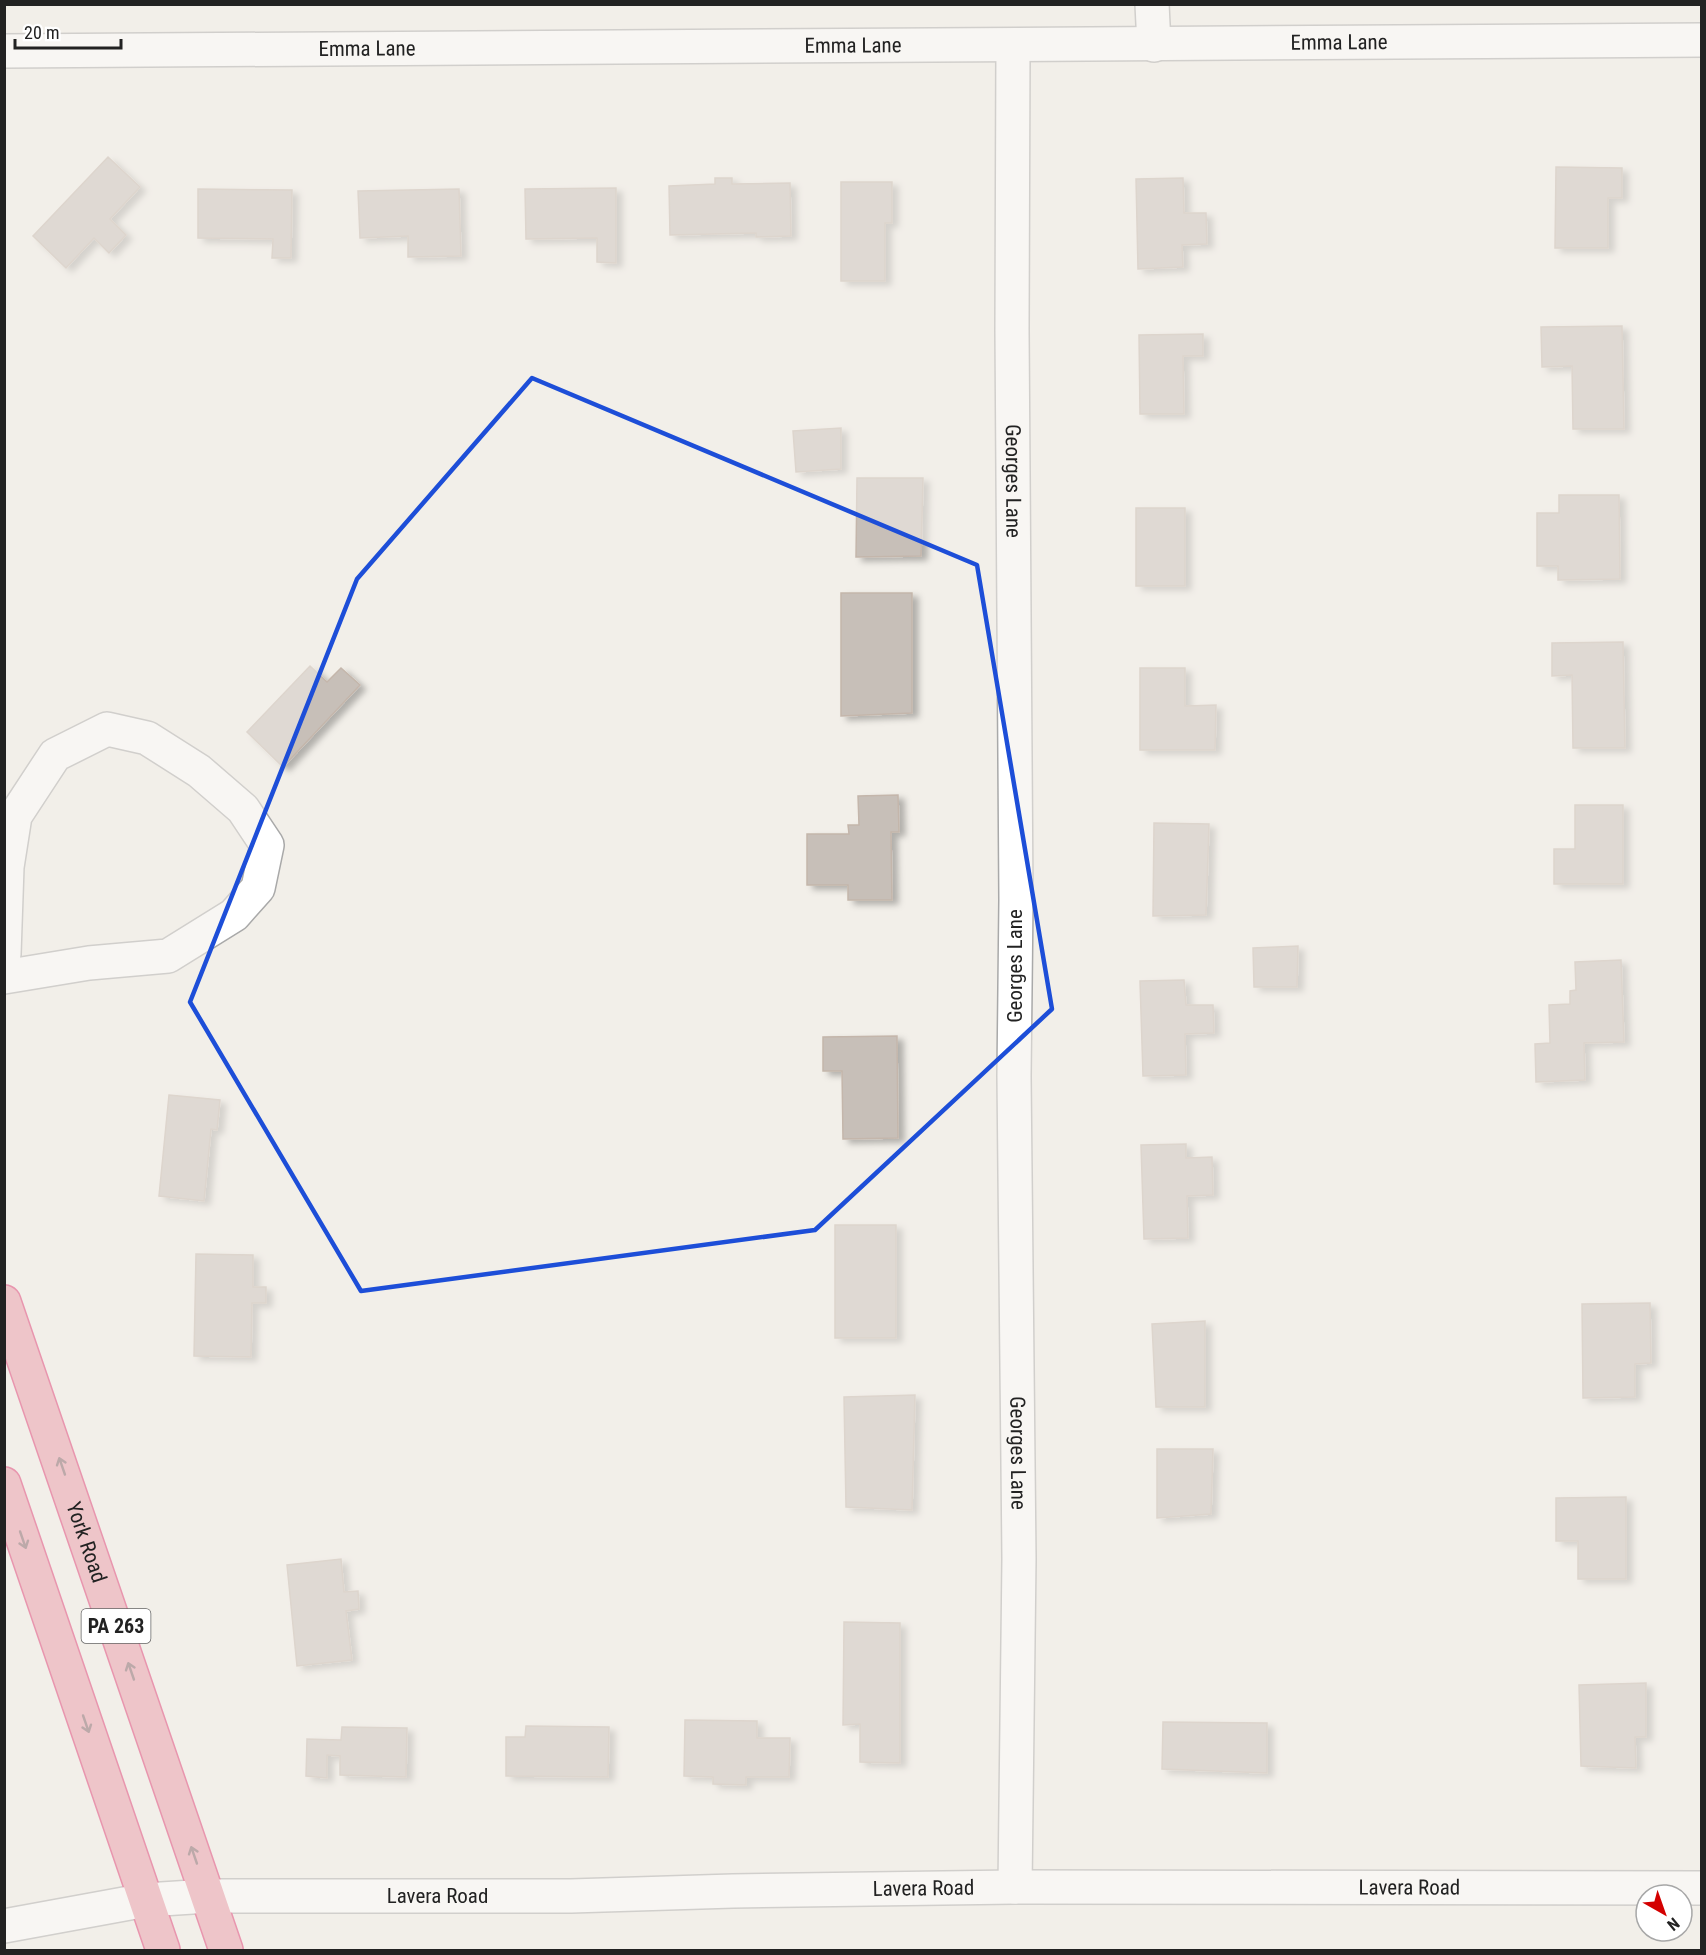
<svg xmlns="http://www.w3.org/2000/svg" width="1706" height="1955" font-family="'Roboto Condensed',sans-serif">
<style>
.building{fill:#c7bfb8;stroke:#c4b6ab;stroke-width:1.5;filter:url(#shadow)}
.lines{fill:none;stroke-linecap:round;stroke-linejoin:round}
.minor-casing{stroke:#a9a9a9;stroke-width:36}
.highway-casing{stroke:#dc2a67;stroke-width:36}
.minor{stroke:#fff;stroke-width:33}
.highway{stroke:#e892a2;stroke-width:33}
.oneway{stroke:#7b545c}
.marked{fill:none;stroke:#1d4ed8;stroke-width:4.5;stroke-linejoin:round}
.labels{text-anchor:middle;stroke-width:4.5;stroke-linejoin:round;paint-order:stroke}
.shield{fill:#fff;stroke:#646464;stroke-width:1.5}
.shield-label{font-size:20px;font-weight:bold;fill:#222}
.street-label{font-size:21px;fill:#222;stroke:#fff}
</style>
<defs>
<filter id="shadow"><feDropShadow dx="6" dy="4" stdDeviation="3" flood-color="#0004"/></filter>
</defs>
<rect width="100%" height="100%" fill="#f2efe9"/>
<path class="building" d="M108 157 140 187 110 219 126 235 109 253 94 238 66 268 33 236Z
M1556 167 1622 168V198H1608V248H1555Z
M715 178H732V184L790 183 791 236 756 237V233L670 235 669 186 715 184Z
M1183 178 1184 213H1206L1207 244 1182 245 1183 267 1138 269 1136 179Z
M841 182H892V223H885V281H841Z
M616 188V263L597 262V238L526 239 525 189Z
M198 189 292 190 291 258H272L273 239 198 238Z
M459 189 461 256 408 257V236L360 238 358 191Z
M1622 326 1624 429H1573L1572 366 1542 367 1541 327Z
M1203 334V356H1183L1184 414H1140L1139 335Z
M841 428V469L796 472 793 431Z
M857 478H923L921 556 856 557Z
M1559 495H1619L1620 579 1558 580V566H1537V513H1559Z
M1136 508H1185V586H1136Z
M841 593H912V713L841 716Z
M1623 642 1625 748H1573L1572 675 1552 676V643Z
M310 666 327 682 341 668 360 685 283 767 247 732Z
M1140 668H1185V706L1216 705 1215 750H1140Z
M898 795 899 832H891L892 900H848V885H807V834H849L848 825H859L858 796Z
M1575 805H1623V884H1554V849H1575Z
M1154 823 1209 824 1206 915 1153 916Z
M1298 946 1297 987H1254L1253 948Z
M1621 960 1624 1042 1584 1043 1585 1080 1536 1082 1535 1044 1550 1043 1549 1005 1570 1004V991L1576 990 1575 962Z
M1184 980 1186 1005H1213L1214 1033 1185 1034 1186 1075 1143 1076 1140 981Z
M897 1036 898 1138 843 1139 842 1071H823V1037Z
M169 1095 220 1100 217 1130 211 1129 204 1201 159 1196Z
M1186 1144V1158L1212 1157 1213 1195 1187 1196 1188 1238 1144 1239 1141 1145Z
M835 1225H896V1338H835Z
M196 1254 253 1255V1287H266V1303H252L251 1357 194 1356Z
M1650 1303 1651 1363 1635 1364V1397L1583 1398 1582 1304Z
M1205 1321V1407H1156L1152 1324Z
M915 1395 912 1510 846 1507 844 1397Z
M1157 1449H1213L1211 1514 1157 1518Z
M1626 1497V1579H1578V1541H1556V1498Z
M341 1559 344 1592 358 1591 359 1609 346 1611 352 1660 297 1666 287 1565Z
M844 1622 900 1623V1763L860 1762V1724L843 1725Z
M1646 1683V1737H1635L1636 1768 1581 1766 1579 1685Z
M685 1720 757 1721V1738H790L789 1777H746V1785L713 1784V1777L684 1776Z
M1163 1722 1267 1723V1773L1162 1769Z
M526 1726 609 1727 608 1777 506 1776V1737H525Z
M342 1727 407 1728 406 1777 340 1775V1756L327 1755V1778L306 1776 307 1739 341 1740Z"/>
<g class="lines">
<g class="minor-casing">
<g id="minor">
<path d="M1152 4 1154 45"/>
<path id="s1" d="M1013 46 1012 330 1016 900 1014 1076 1019 1559 1015 1887"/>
<path id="s2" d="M4 51 1702 40"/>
<path d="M4 954 7 867 15 816 55 755 107 729 147 738 199 771 243 809 267 845 258 888 234 915 168 956 89 963 4 977"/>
<path id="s3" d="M4 1926 146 1900 208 1896H571L733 1891 1015 1887 1702 1888"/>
</g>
</g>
<g class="highway-casing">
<g id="highway">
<path id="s4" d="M4 1302 226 1950"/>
<path d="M4 1484 163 1950"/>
</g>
</g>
<use href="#minor" class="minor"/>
<use href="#highway" class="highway"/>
</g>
<defs><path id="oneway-shaft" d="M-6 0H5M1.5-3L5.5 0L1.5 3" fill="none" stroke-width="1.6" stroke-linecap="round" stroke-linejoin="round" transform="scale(1.5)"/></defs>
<g class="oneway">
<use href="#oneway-shaft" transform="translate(62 1466) rotate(-109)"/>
<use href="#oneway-shaft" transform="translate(23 1540) rotate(71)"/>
<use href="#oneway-shaft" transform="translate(131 1671) rotate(-109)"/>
<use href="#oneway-shaft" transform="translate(86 1724) rotate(71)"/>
<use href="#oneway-shaft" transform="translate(194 1855) rotate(-109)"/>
</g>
<path d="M0 0H1706V1955H0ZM532 378 977 565 1052 1009 815 1230 361 1291 190 1002 357 579Z" fill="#f2efe9" fill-opacity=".55" fill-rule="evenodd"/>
<path class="marked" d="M532 378 977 565 1052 1009 815 1230 361 1291 190 1002 357 579Z"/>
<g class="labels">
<rect class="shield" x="81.5" y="1609" width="69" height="34" rx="4.5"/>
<g class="shield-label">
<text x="116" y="1633">PA 263</text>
</g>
<g class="street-label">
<text dy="7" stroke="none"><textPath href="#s2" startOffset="1335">Emma Lane</textPath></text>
<text dy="7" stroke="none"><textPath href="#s2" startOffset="849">Emma Lane</textPath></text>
<text dy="7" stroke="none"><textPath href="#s2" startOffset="363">Emma Lane</textPath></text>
<text dy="7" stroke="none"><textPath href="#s1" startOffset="435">Georges Lane</textPath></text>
<text transform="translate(1015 966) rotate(-90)" y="7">Georges Lane</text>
<text dy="7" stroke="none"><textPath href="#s1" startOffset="1407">Georges Lane</textPath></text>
<text dy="7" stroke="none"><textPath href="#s4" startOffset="254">York Road</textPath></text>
<text dy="7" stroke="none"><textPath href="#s3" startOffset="1408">Lavera Road</textPath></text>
<text dy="7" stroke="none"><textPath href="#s3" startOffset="922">Lavera Road</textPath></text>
<text dy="7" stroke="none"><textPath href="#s3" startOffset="436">Lavera Road</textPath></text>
</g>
</g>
<rect width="1706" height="1955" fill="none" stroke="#222222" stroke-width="12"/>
<g transform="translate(1664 1913) rotate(140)"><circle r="28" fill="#ffffff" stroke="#a7a7a7" stroke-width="1.5"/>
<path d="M0-4.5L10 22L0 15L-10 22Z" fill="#d40000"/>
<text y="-9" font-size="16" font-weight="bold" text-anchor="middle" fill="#222222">N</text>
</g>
<path d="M15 39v9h106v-9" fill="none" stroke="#222222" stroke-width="3"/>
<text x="24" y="39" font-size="18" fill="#222222" stroke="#ffffff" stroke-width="4.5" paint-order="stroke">20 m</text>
</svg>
